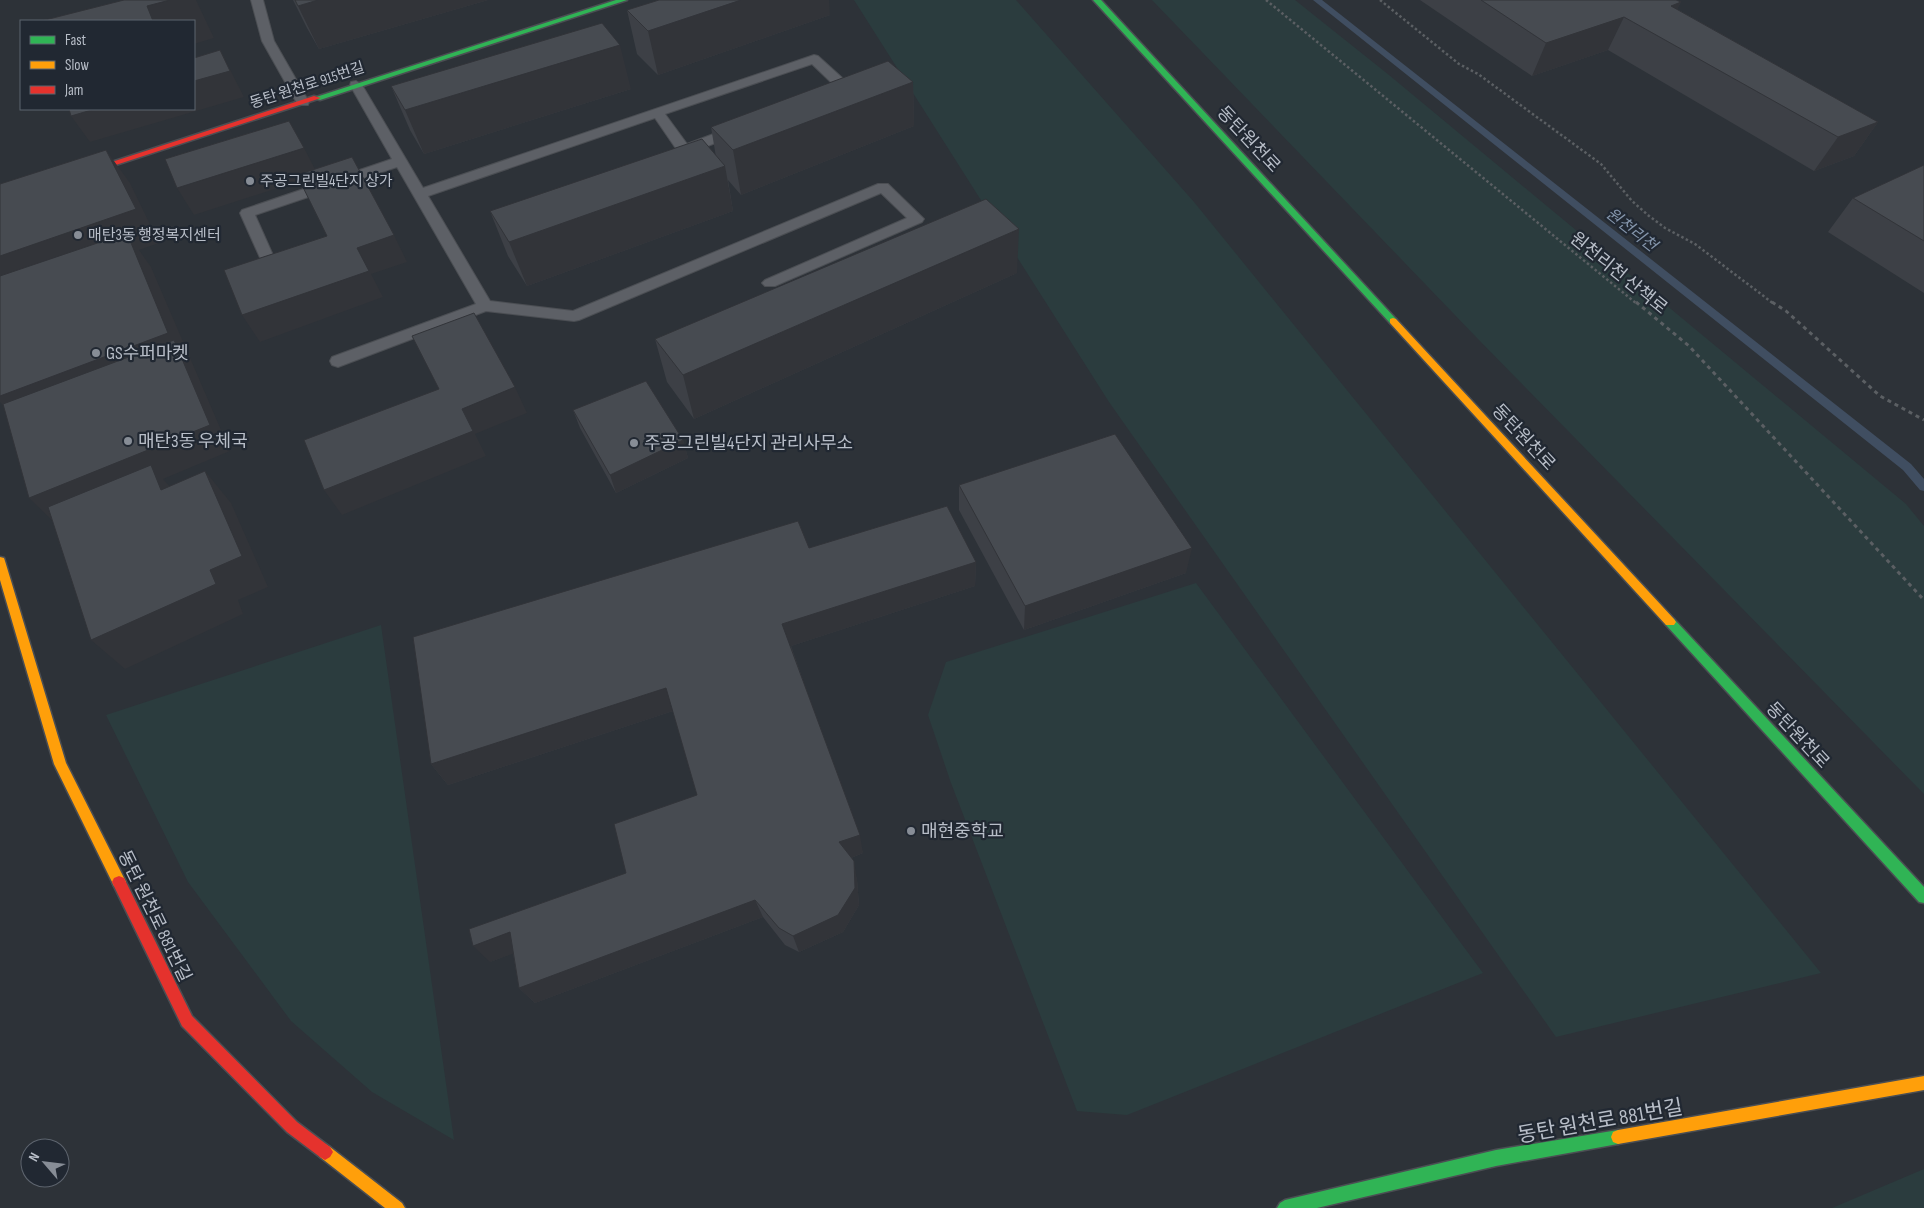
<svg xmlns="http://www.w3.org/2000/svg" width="1924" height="1208" font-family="'Sofia Sans Condensed','Noto Sans KR',sans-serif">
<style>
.green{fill:#2b3c3e}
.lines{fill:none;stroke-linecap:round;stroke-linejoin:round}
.stream{fill:#404e61;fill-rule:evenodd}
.lane-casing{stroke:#4b4e53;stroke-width:2}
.fast-casing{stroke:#4b4e53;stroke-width:3}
.slow-casing{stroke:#4b4e53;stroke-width:3}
.jam-casing{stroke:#4b4e53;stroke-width:3}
.path-far1{stroke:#5b5f63;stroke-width:2.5;stroke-dasharray:2.5 2.5;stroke-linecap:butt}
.path{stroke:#5b5f63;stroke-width:3;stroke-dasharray:4 4;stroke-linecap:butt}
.lane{fill:#5d6066;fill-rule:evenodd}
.fast{fill:#30b455;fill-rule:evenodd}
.slow{fill:#ff9f0a;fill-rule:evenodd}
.jam{fill:#e5322d;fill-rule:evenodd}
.wall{fill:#3d4046}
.shaded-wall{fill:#323439}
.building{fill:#474b51;stroke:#323439}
.poi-dot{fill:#878d96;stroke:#212832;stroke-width:2}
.labels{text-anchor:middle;stroke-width:4.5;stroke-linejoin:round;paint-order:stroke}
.far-street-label{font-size:15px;fill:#b8bec8;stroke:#212832}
.far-poi-label{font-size:15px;fill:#b8bec8;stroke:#212832;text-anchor:start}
.far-water-label{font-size:16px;font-style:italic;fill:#8495ab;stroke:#212832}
.street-label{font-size:18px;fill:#b8bec8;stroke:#212832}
.poi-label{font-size:18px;fill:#b8bec8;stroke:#212832;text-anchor:start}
.near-street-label{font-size:21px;fill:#b8bec8;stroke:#212832}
</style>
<rect width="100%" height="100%" fill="#2d3238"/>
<path class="green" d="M854 0H1016L1194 202 1821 973 1556 1037 1109 402Z
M1152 0H1295L1389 75 1906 504 1924 526V794L1478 339Z
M1196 583 1483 973 1127 1115 1077 1111 951 783 928 715 946 662Z
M381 625 454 1140 372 1092 291 1021 188 882 106 715Z
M1924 1169V1208H1832Z"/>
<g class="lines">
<path class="stream" d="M1313 0H1322L1911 464 1924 479V491L1920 490 1903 470Z"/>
<g class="lane-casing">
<path id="lane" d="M251 0H263L274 41 309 102 308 105H298L262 41Z
M814 55 818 56 850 85 851 88C847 94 836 98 828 96L827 93 836 87 812 64 665 114 687 144 732 127H742L744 130 742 133 689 153H679L655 118 428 196 490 301 573 311 878 184H888L924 219 922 222 775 286H765L762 283 765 280 907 218 881 193 579 320 574 321 486 311 338 367 332 365 330 361 332 357 476 304 397 167 255 215 280 271 278 274 273 276 266 271 240 213 242 210 392 159 350 85 351 82 356 81 362 85 423 188Z"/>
</g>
<g class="fast-casing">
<path id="fast" d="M616 0H627L320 100 313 98Z
M1093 0H1101L1396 319V323H1390Z
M1670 617 1674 619 1924 887V903L1919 902 1666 625 1664 622 1666 619Z
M1618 1130 1623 1132 1625 1137 1623 1142 1618 1144 1496 1166 1317 1208H1277L1280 1203 1285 1200 1496 1150Z"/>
</g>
<g class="slow-casing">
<path id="slow" d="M1393 318 1396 319 1674 619 1676 622 1674 625H1666L1390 323V319Z
M0 557 4 558 5 561 66 763 126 882 124 886 119 888 114 886 54 764 0 580Z
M1924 1076V1090L1618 1144 1613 1142 1611 1137 1613 1132 1618 1130Z
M325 1144 330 1147 402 1203 405 1208H385L320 1157 317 1152 320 1147Z"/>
</g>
<g class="jam-casing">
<path id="jam" d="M314 96 321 98 82 176H76L75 174Z
M119 876 124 878 192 1016 297 1122 330 1147 333 1152 330 1157 325 1160 320 1157 287 1132 182 1026 112 882 114 878Z"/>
</g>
<path class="path-far1" d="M1266 0 1637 304
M1380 0 1459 64 1478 74 1601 164 1632 201 1649 216 1665 228 1695 244 1774 304"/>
<path class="path" d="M1636 302 1689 346 1924 600
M1772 302 1786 311 1880 396 1924 420"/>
<use href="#lane" class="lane"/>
<use href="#fast" class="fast"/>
<use href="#slow" class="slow"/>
<use href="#jam" class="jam"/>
</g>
<path class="wall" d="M293 0H488L319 49 307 28Z
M1420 0H1676L1681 2 1677 9 1878 122 1854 156 1814 171 1608 50 1532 76Z
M627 10 830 15 658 75 637 54Z
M913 82 914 126 741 195 728 180 733 211 527 286 508 256 490 211 716 157 711 127Z
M391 86 631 89 424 154 410 130Z
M1924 165V293L1828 232 1853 198Z
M1017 273 694 419 667 382 655 339Z
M573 410 683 440 688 458 616 493 580 428Z
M959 485 1186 573 1024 630 959 510Z
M809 548 976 562 975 586 791 646 863 853 851 858 857 880 859 905 843 932 799 952 785 945 763 917 535 1003 519 988 513 953 490 962 626 873 697 795 673 711 448 785 431 764Z"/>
<path class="shaded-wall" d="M170 0H196L214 38 194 44V21H151L147 6Z
M318 0H488L319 49 298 6Z
M741 0H829L830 15 658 75 648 31Z
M1681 2 1664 36 1671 6Z
M1624 17 1608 50 1532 76 1546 43Z
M620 45 631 89 424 154 405 110Z
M220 50 244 97 90 142 71 116 95 109H194V81Z
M913 82 914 126 741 195 733 150Z
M1878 122 1854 156 1814 171 1838 137Z
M304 148 318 175 194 215 177 188Z
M106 150 130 183 159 243 139 250 151 267 230 451 163 479 179 497 55 523 29 498 28 430 0 402V256Z
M725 166 733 211 527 286 509 242Z
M1019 229 1017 273 694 419 683 375Z
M394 235 407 262 371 274 383 297 260 342 242 315 357 248Z
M515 387 527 413 475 434 486 456 342 515 324 490 462 409Z
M683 440 688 458 616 493 610 475Z
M205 471 231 503 268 587 238 600 243 614 125 669 91 640Z
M1192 548 1186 573 1024 630 1025 606Z
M976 562 975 586 788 647 782 624Z
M666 688 676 710 448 785 431 764Z
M860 835 863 853 843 861 839 842Z
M854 861 857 880 859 905 843 932 799 952 793 936Z
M755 900 763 917 535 1003 519 988Z
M510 932 526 949 490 962 473 946Z"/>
<path class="building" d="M124 0H170L147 6 153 21H41Z
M295 0H318L298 6Z
M659 0H741L648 31 627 10Z
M1481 0H1676L1681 2 1671 6 1878 122 1838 137 1624 17 1546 43Z
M602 23 620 45 405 110 391 86Z
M220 50 230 71 194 81V58Z
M888 61 913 82 733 150 711 127Z
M69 109H95L71 116Z
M289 121 304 148 177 188 165 159Z
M702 139 725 166 509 242 490 211Z
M106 150 136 209 0 256V184Z
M352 157 394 235 357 248 369 271 242 315 224 270 327 236 297 175Z
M1924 165V241L1853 198Z
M986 199 1019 229 683 375 655 339Z
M127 233 168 333 0 396V276Z
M474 313 515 387 462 409 473 431 324 490 304 440 439 389 412 336Z
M174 340 210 425 29 498 3 404Z
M646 381 683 440 610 475 573 410Z
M1115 434 1192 548 1025 606 959 485Z
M151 465 161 490 205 471 242 556 210 570 216 584 91 640 48 507Z
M947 506 976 562 782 624 860 835 839 842 854 861 855 888 838 915 793 936 779 928 755 900 519 988 510 932 473 946 469 929 626 873 614 824 697 795 666 688 431 764 413 637 798 521 809 548Z"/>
<g class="poi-dot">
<circle cx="250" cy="181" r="5"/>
<circle cx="78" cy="235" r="5"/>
<circle cx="96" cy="353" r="5"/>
<circle cx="128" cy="441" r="5"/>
<circle cx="634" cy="443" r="5"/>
<circle cx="911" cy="831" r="5"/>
</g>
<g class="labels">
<g class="far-street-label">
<text transform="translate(307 85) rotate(-18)" y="5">동탄 원천로 915번길</text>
</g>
<g class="far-poi-label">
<text x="260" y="186">주공그린빌4단지 상가</text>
<text x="88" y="240">매탄3동 행정복지센터</text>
</g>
<g class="far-water-label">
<text transform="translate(1632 229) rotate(38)" y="6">원천리천</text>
</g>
<g class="street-label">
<text transform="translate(1249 139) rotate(47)" y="6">동탄원천로</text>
<text transform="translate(1619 273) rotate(39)" y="6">원천리천 산책로</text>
<text transform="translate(1524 437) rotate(47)" y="6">동탄원천로</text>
<text transform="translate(1798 735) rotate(47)" y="6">동탄원천로</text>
<text transform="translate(155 916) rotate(64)" y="6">동탄 원천로 881번길</text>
</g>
<g class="poi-label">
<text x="106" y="359">GS수퍼마켓</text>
<text x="138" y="447">매탄3동 우체국</text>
<text x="644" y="449">주공그린빌4단지 관리사무소</text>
<text x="921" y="837">매현중학교</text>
</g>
<g class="near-street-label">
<text transform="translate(1600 1121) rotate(-10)" y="7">동탄 원천로 881번길</text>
</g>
</g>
<rect x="20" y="20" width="175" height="90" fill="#212832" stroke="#5d646e"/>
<rect x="30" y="36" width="25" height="8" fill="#30b455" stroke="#5d646e"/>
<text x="65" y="45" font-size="15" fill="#b8bec8">Fast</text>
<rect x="30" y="61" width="25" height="8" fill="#ff9f0a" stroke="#5d646e"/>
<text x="65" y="70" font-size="15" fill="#b8bec8">Slow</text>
<rect x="30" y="86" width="25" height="8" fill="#e5322d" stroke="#5d646e"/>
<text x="65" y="95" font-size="15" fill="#b8bec8">Jam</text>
<g transform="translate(45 1163) rotate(298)"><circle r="24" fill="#212832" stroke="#5d646e"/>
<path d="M0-4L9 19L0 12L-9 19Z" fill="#878d96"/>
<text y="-8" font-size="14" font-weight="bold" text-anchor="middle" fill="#b8bec8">N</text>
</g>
</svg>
